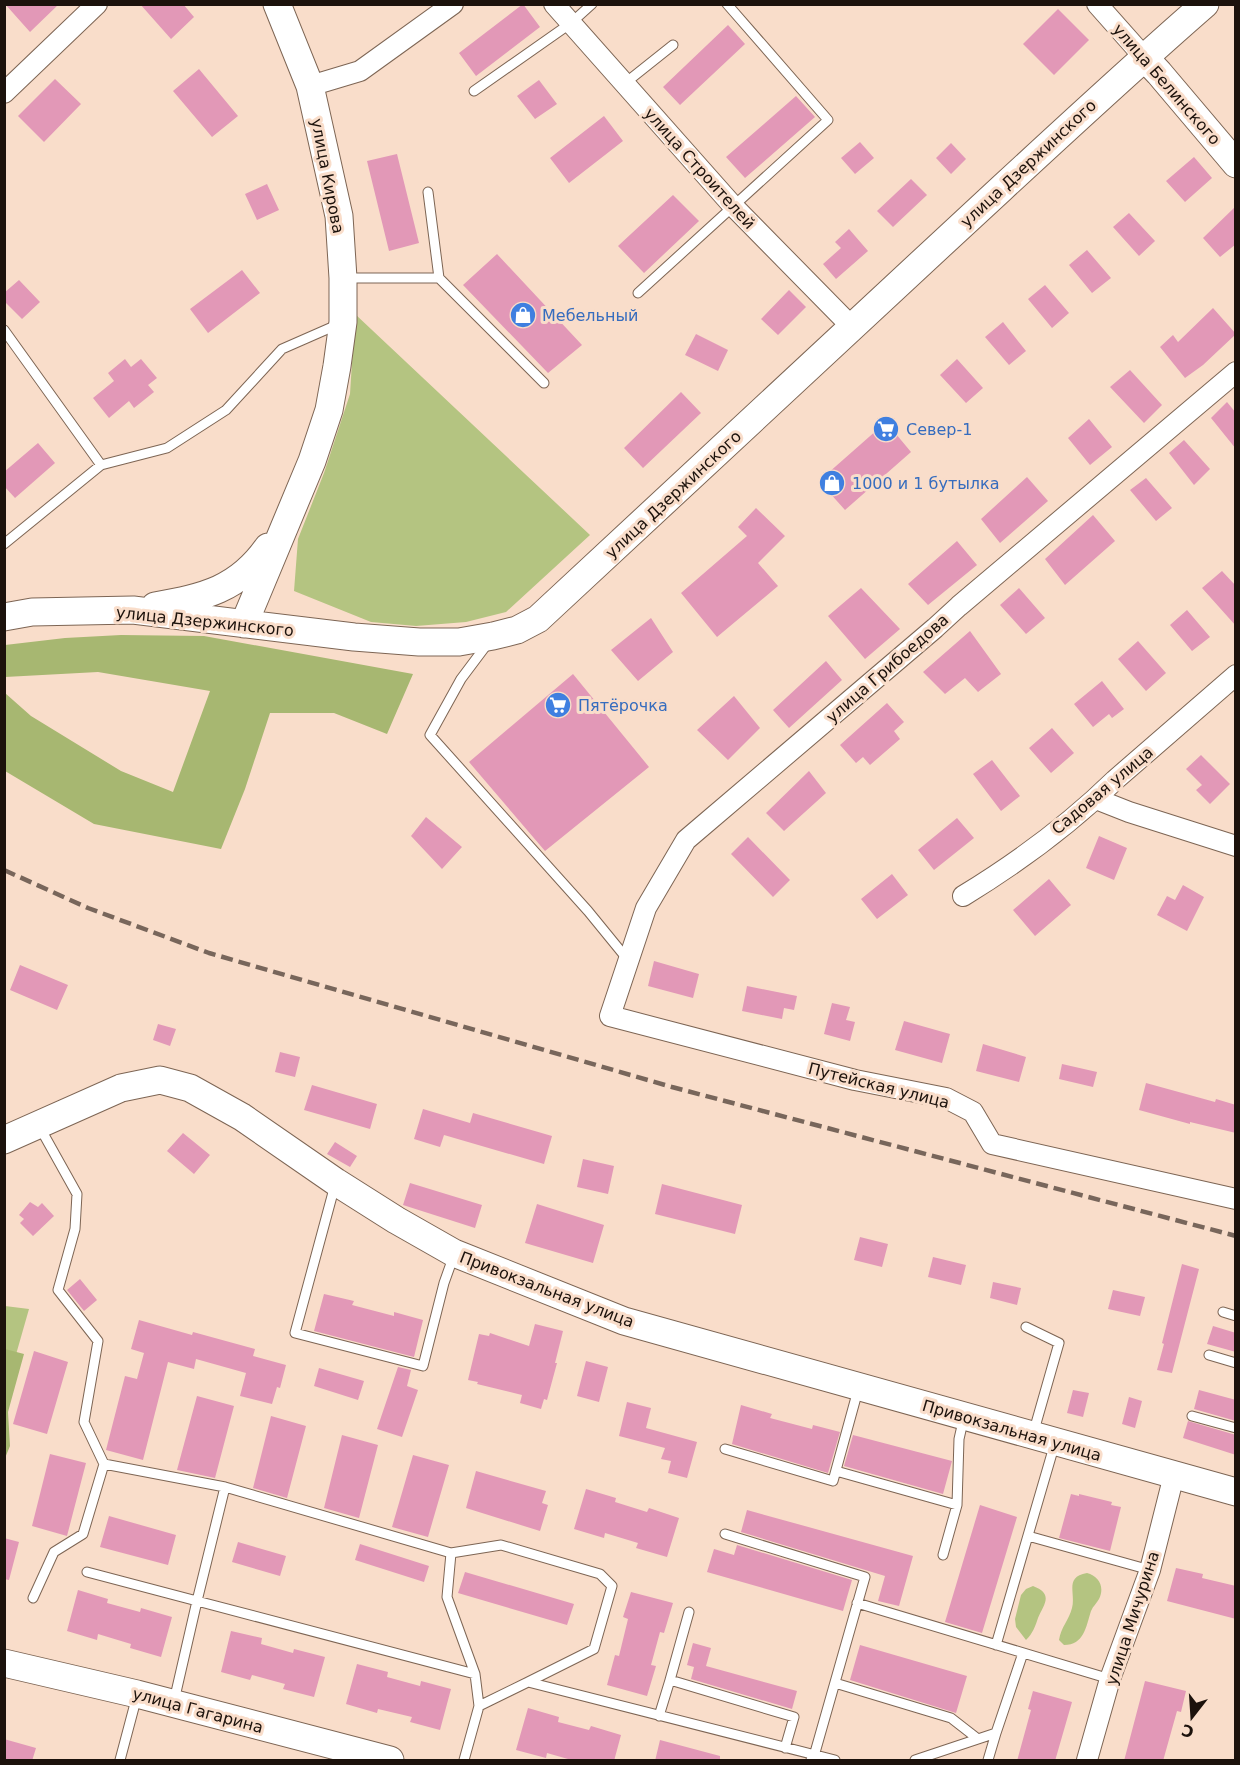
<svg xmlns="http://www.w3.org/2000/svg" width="1240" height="1765" font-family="'DejaVu Sans',sans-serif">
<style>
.green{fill:#b4c481}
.forest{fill:#a7b771}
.building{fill:#e298b7}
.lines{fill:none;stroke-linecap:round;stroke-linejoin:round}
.lane-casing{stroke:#7d6554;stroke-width:11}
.street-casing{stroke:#7d6554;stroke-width:22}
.secondary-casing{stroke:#7d6554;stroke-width:29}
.lane{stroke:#fff;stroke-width:9}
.street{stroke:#fff;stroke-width:20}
.secondary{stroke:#fff;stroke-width:27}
.rail{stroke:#78665b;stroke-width:4.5;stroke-dasharray:12 6;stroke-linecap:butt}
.labels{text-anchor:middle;stroke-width:6;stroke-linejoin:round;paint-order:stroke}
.street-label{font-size:16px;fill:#1c120c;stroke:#f9ddca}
.shop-label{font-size:16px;fill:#366cbe;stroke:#f9ddca;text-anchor:start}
</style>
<rect width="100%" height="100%" fill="#f9ddca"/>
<path class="green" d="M355 314 590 535 506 612 466 622 416 626 371 622 294 591 298 539 324 473 350 394Z
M5 1306 29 1309 5 1393Z
M1087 1573C1099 1576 1105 1587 1099 1599 1097 1603 1093 1606 1091 1611 1086 1627 1084 1645 1064 1645L1059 1640C1061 1627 1069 1620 1072 1608 1076 1593 1064 1577 1087 1573Z
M1033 1586C1054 1594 1044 1604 1038 1618 1035 1627 1033 1633 1026 1640L1016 1627 1015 1619 1021 1595 1026 1589Z"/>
<path class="forest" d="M121 635 204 636 413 674 387 734 334 713H270L245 789 221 849 94 824 5 771V693L31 716 121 771 173 792 210 691 98 672 5 677V645L65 638Z
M5 1349 24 1354 8 1412 10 1446 5 1458Z"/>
<path class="building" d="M5 4H59L30 32Z
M140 4H183L194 17 171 39Z
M523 4 540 27 476 76 459 53Z
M1058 9 1089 40 1054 75 1023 44Z
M728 25 745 44 680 105 663 87Z
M199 69 238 116 212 137 173 91Z
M55 79 81 104 44 142 18 116Z
M539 80 557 104 535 119 517 96Z
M796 96 815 117 745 178 726 157Z
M604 116 623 141 569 183 550 158Z
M860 142 874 158 855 174 841 158Z
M951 143 966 159 951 174 936 158Z
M397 154 419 243 389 251 367 161Z
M1194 157 1212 178 1185 202 1166 181Z
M911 179 927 195 893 227 877 211Z
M267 184 279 210 257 220 245 194Z
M673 195 699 221 644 273 618 246Z
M1236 206V244L1220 257 1203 238Z
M1129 213 1155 241 1139 256 1113 227Z
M849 229 868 251 836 279 823 264 841 248 835 242Z
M1087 250 1111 278 1092 293 1069 265Z
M497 254 582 345 548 373 463 285Z
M242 270 260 293 208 333 190 309Z
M19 280 40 302 22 319 4 301V293Z
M1045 285 1069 313 1052 328 1028 299Z
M789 290 806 307 778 335 761 319Z
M1213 308 1236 334 1203 365 1185 378 1160 347 1173 335 1178 342Z
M1003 322 1026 351 1009 365 985 337Z
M696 334 728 350 718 371 685 355Z
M125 359 131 367 141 359 157 378 148 385 154 392 134 408 129 401 109 418 93 398 114 381 108 373Z
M957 359 983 388 966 403 940 375Z
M1130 370 1162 405 1144 423 1110 387Z
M681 392 701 413 643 468 624 448Z
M1227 402 1236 413V449L1211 418Z
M1089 419 1112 447 1090 465 1068 438Z
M886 422 911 452 845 510 819 481Z
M1184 440 1210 469 1194 485 1169 453Z
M38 443 55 463 15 498 4 486V472Z
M1027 477 1048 501 1000 543 981 519Z
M1146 478 1172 508 1156 521 1130 490Z
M756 508 785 536 758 563 778 586 717 637 681 593 747 536 738 527Z
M1093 515 1115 541 1065 585 1045 559Z
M957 541 977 565 928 605 908 584Z
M1222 571 1236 586V626L1202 588Z
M861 588 900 629 865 659 828 616Z
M1019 588 1045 618 1026 634 1000 605Z
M1187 610 1210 637 1192 651 1170 625Z
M651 618 673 652 638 681 611 650Z
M970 631 1001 674 978 692 965 678 945 694 923 672Z
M1138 641 1166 673 1146 691 1118 659Z
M826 661 842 680 789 728 773 710Z
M573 674 649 767 545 851 469 762Z
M1102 681 1124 709 1112 718 1109 714 1093 727 1074 704Z
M734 696 760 728 728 760 697 730Z
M887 703 904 722 894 731 900 739 870 765 863 757 856 763 840 745Z
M1052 728 1074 753 1051 773 1029 748Z
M1201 755 1230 784 1210 804 1196 790 1202 785 1186 769Z
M992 760 1020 796 1001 811 973 774Z
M809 771 826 793 784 831 766 813Z
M426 817 462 847 442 869 411 836Z
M957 818 974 838 934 870 918 850Z
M1099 836 1127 848 1114 880 1086 868Z
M748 837 790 880 773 897 731 854Z
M892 874 908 895 877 919 861 899Z
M1049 879 1071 905 1035 936 1013 910Z
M1183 885 1204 897 1187 931 1157 915 1167 896 1175 900Z
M654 961 699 974 693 998 648 986Z
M20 965 68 985 57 1010 10 990Z
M747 986 797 996 794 1010 784 1008 782 1019 742 1011Z
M832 1003 850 1007 846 1020 855 1022 850 1041 824 1034Z
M904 1021 950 1034 942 1063 895 1050Z
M158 1024 176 1029 170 1046 153 1040Z
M983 1044 1026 1057 1019 1082 976 1071Z
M280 1052 300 1057 295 1077 275 1072Z
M1062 1064 1097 1072 1093 1087 1059 1079Z
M1146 1083 1215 1102 1216 1099 1236 1105V1133L1190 1122V1124L1139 1110Z
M312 1085 377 1104 370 1129 304 1110Z
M423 1109 470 1123 473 1113 552 1136 544 1164 444 1135 440 1147 414 1139Z
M183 1133 210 1155 194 1174 167 1151Z
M335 1142 357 1156 350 1167 327 1154Z
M583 1159 614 1166 608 1194 577 1187Z
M410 1183 482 1205 475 1228 403 1205Z
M662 1184 742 1205 735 1234 655 1214Z
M30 1202 38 1207 42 1203 54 1216 33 1236 20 1223 24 1219 19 1215Z
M537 1204 604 1225 593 1263 525 1243Z
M860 1237 888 1244 882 1267 854 1260Z
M933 1257 966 1265 961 1285 928 1277Z
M1182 1264 1199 1269 1172 1373 1157 1370 1164 1344 1162 1343Z
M80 1279 97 1300 84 1311 67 1290Z
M993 1282 1021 1288 1017 1305 990 1298Z
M1113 1290 1145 1297 1140 1316 1108 1309Z
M324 1294 354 1301 352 1305 394 1316V1312L423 1320 414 1357 314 1331Z
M139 1320 192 1335 193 1332 255 1349 253 1356 286 1365 280 1388 277 1387 272 1404 240 1396 246 1373 196 1359 194 1369 168 1362 143 1460 106 1450 125 1376 137 1379 144 1353 131 1349Z
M535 1324 563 1331 555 1363H557L547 1400 544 1399 541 1409 520 1403 522 1395 477 1384 478 1382 468 1380 479 1334 489 1336 490 1333 529 1346Z
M1213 1326 1236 1333V1352L1207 1344Z
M34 1351 68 1362 47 1434 13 1424Z
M586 1361 608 1367 599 1402 577 1396Z
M398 1367 411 1370 407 1386 418 1390 402 1437 377 1429Z
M319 1368 364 1381 358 1400 314 1386Z
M1073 1390 1089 1393 1083 1417 1067 1413Z
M1199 1390 1236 1400V1421L1194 1409Z
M197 1396 234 1406 215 1478 177 1470Z
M1129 1397 1142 1401 1135 1428 1122 1424Z
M627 1402 651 1408 646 1428 697 1442 687 1478 668 1473 671 1461 661 1459 665 1448 619 1436Z
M741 1405 772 1414 770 1418 812 1429 813 1425 840 1432 828 1473 732 1444Z
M271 1416 306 1426 287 1498 253 1488Z
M1188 1421 1236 1435V1455L1183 1438Z
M342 1435 378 1445 359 1518 324 1508Z
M853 1435 952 1461 943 1494 844 1466Z
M50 1454 86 1463 67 1536 32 1526Z
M413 1455 449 1465 428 1537 392 1527Z
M476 1471 546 1491 542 1503 548 1505 540 1531 466 1508Z
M586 1489 616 1498 615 1502 647 1512 649 1508 679 1518 667 1557 636 1548 638 1543 605 1533 604 1538 574 1529Z
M1071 1494 1079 1496V1494L1112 1502 1111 1505 1121 1507 1110 1551 1059 1538Z
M980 1505 1017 1517 982 1633 945 1622Z
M747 1510 913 1556 899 1606 878 1601 885 1576 741 1532Z
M109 1516 176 1535 168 1565 100 1547Z
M4 1538 19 1542 9 1580 4 1579Z
M238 1542 286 1556 280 1576 232 1562Z
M360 1544 429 1566 424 1582 355 1560Z
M737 1545 852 1580 843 1611 707 1572 714 1549 734 1555Z
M1176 1568 1203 1574 1202 1578 1236 1586V1619L1167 1601Z
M465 1572 574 1604 567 1625 458 1593Z
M78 1590 108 1599 107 1603 140 1612 141 1608 172 1617 161 1657 130 1648 131 1644 98 1634 97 1640 67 1631Z
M631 1592 673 1603 664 1633 660 1632 651 1665 656 1666 647 1696 607 1685 615 1655 619 1656 628 1619 623 1617Z
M231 1631 262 1638 261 1644 293 1653 294 1649 325 1657 314 1697 283 1689 285 1684 252 1675 250 1680 221 1672Z
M693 1643 711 1648 706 1666 797 1691 792 1709 691 1679 694 1667 687 1665Z
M860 1645 967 1676 956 1713 850 1680Z
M357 1664 388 1672 387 1677 420 1686 421 1681 451 1689 440 1730 410 1722 412 1717 378 1709 377 1713 346 1704Z
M1145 1681 1186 1691 1181 1712 1177 1711 1163 1761H1124Z
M1033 1691 1072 1702 1055 1761H1017L1031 1710 1028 1709Z
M528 1708 559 1717 558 1722 589 1730 591 1726 621 1735 614 1761H575L547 1753 546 1758 516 1750Z
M4 1739 36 1748 32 1761H4Z
M660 1740 720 1756V1761H655Z"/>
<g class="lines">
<g class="lane-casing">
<path id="lane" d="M624 84 673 45
M474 91 571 23 592 4
M346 278H439L428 192
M439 278 544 383
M638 293 828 120 727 4
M4 330 101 465
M4 544 101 465 167 448 226 410 282 349 339 324
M488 643 461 679 430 735 588 911 628 960
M39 1126 77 1194 75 1229 58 1290 98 1341 84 1422 104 1464
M335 1185 295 1333 423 1366 444 1283 454 1255
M1223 1312 1236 1316
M1026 1327 1059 1343 1033 1434
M1209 1355 1236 1363
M1192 1416 1236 1428
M725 1449 833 1481 858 1390
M836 1471 957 1505 959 1439 964 1417
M725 1534 865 1577 814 1756 811 1760
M1028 1536 1150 1570
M451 1553 501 1545 600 1574 612 1586 594 1649 528 1682
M943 1555 957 1505
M87 1572 197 1601 174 1701
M33 1598 54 1552 83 1534 104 1464 225 1487 197 1601 475 1674 447 1597 451 1553 225 1487
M857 1603 1110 1679
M996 1645 1055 1443
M475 1674 479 1706
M670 1680 689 1612
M835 1683 951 1718 978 1739
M659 1716 670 1680 794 1717 785 1748
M120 1760 137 1696
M464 1760 479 1706 528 1682 835 1760
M915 1760 996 1733 1023 1653
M988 1760 996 1733"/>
</g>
<g class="street-casing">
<path id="street" d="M554 4 734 207 851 326
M1097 4 1144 57
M310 86 360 71 453 4
M4 93 97 4
M1236 372 959 606 935 628 686 840 646 908 610 1016 855 1080 946 1098 973 1112 992 1144 1236 1199
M1096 799 1129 812 1236 846
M963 896C1017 863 1069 825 1115 780L1236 675
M1087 1760 1110 1679 1150 1570 1174 1475"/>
</g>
<g class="secondary-casing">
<path id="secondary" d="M1144 57 1159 73 1236 164
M155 606C204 597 238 590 268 547
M4 617 32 612 133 610 354 637 419 642H459L493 636 517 630 538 619C694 476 847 331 1002 188 1069 126 1136 64 1205 4
M244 624 312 461 329 410 337 366 343 322V278L339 216 310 86 277 4
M4 1140 121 1088 160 1080 190 1088 242 1117 336 1182 396 1220 454 1253 624 1321 1236 1492
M4 1663 137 1694 390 1760"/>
</g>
<use href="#lane" class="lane"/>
<use href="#street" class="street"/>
<use href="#secondary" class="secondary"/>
<path class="rail" d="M4 870 88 908 209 953 672 1087 1236 1236"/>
</g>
<defs>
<g id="shop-disc" transform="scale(1.35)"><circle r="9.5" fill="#3f7fe0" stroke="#f9ddca"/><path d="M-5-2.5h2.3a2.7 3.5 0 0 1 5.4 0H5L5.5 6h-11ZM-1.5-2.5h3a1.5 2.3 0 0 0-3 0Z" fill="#fff"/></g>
<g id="supermarket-disc" transform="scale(1.35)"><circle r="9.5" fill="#3f7fe0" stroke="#f9ddca"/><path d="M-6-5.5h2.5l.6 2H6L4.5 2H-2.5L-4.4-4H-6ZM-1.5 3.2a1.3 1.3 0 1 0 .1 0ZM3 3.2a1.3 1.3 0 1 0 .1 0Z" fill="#fff"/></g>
</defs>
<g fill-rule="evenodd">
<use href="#shop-disc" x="523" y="315"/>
<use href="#supermarket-disc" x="886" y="429"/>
<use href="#shop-disc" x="832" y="483"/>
<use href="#supermarket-disc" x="558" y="705"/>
</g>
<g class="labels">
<g class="street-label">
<text transform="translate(1167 84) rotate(49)" y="6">улица Белинского</text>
<text transform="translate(1028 163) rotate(-43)" y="6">улица Дзержинского</text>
<text transform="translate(700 168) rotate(48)" y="6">улица Строителей</text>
<text transform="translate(328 176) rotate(79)" y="6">улица Кирова</text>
<text transform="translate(673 494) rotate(-43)" y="6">улица Дзержинского</text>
<text transform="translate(205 621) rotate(6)" y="6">улица Дзержинского</text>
<text transform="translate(887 668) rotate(-41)" y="6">улица Грибоедова</text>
<text transform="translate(1102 790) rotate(-40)" y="6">Садовая улица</text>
<text transform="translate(879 1085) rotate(14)" y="6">Путейская улица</text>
<text transform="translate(547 1289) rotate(21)" y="6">Привокзальная улица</text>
<text transform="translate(1012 1430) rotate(16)" y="6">Привокзальная улица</text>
<text transform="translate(1132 1618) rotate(-72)" y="6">улица Мичурина</text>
<text transform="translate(198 1710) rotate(15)" y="6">улица Гагарина</text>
</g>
<g class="shop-label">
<text x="542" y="321">Мебельный</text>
<text x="906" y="435">Север-1</text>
<text x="852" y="489">1000 и 1 бутылка</text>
<text x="578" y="711">Пятёрочка</text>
</g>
</g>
<rect width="1240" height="1765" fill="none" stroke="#1c120c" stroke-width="12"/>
<g transform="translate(1192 1717) rotate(197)" stroke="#f9ddca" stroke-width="4.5" paint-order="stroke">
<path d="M0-4.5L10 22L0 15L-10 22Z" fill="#1c120c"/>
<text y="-9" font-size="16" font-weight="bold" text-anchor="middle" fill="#1c120c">С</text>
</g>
</svg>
